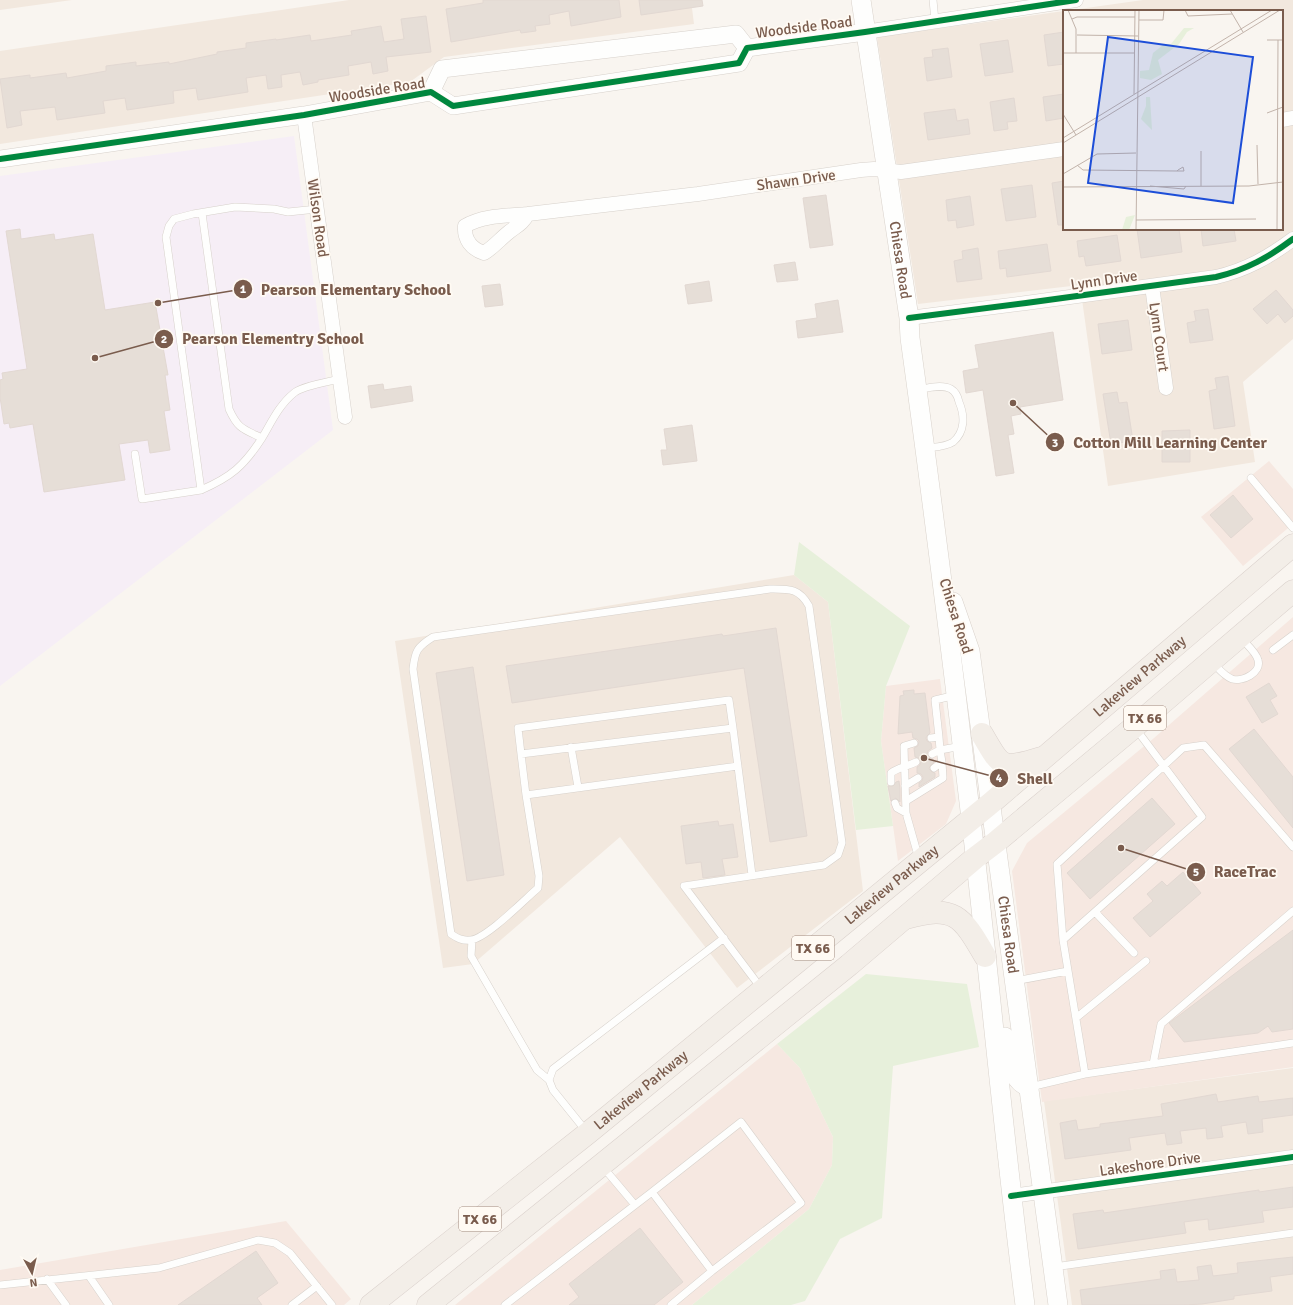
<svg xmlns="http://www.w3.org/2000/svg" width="1293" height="1305" font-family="Signika,sans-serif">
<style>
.residential{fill:#f2e8de}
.commercial{fill:#f6e8e1}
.education{fill:#f6eef6}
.green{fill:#e7f0db}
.building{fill:#e6ded7;stroke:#e2d8d2}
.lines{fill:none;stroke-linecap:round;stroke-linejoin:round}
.service-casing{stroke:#d7d1cb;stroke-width:8}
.minor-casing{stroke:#d7d1cb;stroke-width:15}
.tertiary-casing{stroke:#d7d1cb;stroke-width:18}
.secondary-casing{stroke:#d9d2cb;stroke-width:20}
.primary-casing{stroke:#dad1cc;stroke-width:23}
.service{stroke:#fefefd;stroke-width:7}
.minor{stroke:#fefefd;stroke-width:14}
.tertiary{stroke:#fefefd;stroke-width:17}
.secondary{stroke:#fefefd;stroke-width:19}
.primary{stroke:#f3eee8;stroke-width:22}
.cycleway-casing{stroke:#fffaf3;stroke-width:8}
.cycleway{stroke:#00873e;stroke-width:6}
.labels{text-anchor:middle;stroke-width:3.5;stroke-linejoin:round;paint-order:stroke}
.shield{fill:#fffaf3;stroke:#a28b7f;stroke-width:1}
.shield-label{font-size:14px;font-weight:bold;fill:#7a5c4d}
.street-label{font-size:15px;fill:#7a5c4d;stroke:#fffaf3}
.inset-road{fill:none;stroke:#c2b3aa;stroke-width:1}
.view{fill:#1d4ed8;fill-opacity:0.15;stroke:#1d4ed8;stroke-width:2}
.inset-edge{fill:none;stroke:#7a5c4d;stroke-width:2}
.leader{fill:none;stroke:#7a5c4d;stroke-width:1.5}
.callout-dot{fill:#7a5c4d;stroke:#fffaf3;stroke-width:1.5}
.mark-label{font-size:12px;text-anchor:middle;font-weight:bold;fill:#fff}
.callout-label{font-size:16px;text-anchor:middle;font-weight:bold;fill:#7a5c4d;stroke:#fffaf3;stroke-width:3.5;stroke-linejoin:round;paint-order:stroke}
</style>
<rect width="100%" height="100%" fill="#f9f5f0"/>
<path class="residential" d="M0 0H72L0 10Z
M349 0H691L694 24 444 57 410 82 0 144V51Z
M1143 0H1293V339L1243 382 1255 462 1108 486 1080 285 918 304 877 37 1064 11V229H1282V11H1065Z
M794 575 828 602 863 891 737 988 620 837 473 964 443 968 395 641Z
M1293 1068V1305H1072L1044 1101Z"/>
<path class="commercial" d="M1269 461 1293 489V524L1243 566 1201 517Z
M1293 617V1067L1042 1102 1012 871 1027 843 1154 738Z
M940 679 956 801 946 824 898 861 881 741 886 686Z
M777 1044 800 1068 833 1137 832 1165 809 1209 692 1305H455Z
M286 1221 351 1299 344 1305H0V1270Z"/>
<path class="education" d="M294 136 333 430 0 686V176Z"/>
<path class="green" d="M799 542 910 626 886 686 881 741 893 826 856 830 828 602 794 575Z
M866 974 967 984 979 1047 893 1066 882 1218 840 1239 805 1301 791 1305H692L809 1209 832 1165 833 1137 800 1068 777 1044Z"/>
<path class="building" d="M483 0H619L621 17 571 26 569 11 549 15 550 24 535 26 536 31 521 33 520 30 451 42 446 9 483 3Z
M639 0H702L703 6 641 15Z
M426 16 431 52 386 57 388 71 373 74 371 62 348 66 349 75 318 80V82L303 85 300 72 281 75 282 87 268 89 266 75 246 78 248 92 198 100 196 88 173 91 174 103 127 110 125 98 103 101 105 113 57 120 55 107 20 111 22 125 7 128 0 79 30 75V78L66 73 67 78 106 71V66L136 62V66L169 62V64L217 54V52L246 48V43L276 39V40L310 35 311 41 352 35 351 31 381 26 384 42 404 39 401 19Z
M1064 32V64L1048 66 1044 35Z
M1008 40 1013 72 985 76 980 44Z
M948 48 952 77 927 81 924 58 933 57 932 50Z
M1064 94V118L1046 121 1043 97Z
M1014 98 1017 121 1007 122 1008 129 994 131 990 102Z
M955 109 957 121 968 119 970 134 928 140 924 113Z
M1064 181V225H1058L1052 183Z
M1032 185 1036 217 1006 221 1001 189Z
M826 195 833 245 810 248 803 198Z
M970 196 974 225 957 228 956 220 948 221 946 200Z
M20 229 21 239 54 234 55 240 93 234 105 310 155 302 168 375H165L170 410 164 411 170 450 150 453 148 440 119 444 125 480 44 492 33 424 10 428 9 423 4 424 0 397V380L3 379 2 373 27 369 6 231Z
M1137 229H1179L1182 252 1141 258Z
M1201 229H1234L1236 241 1203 246Z
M1117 235 1121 261 1086 266 1084 256 1079 257 1077 241Z
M1047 244 1051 271 1007 277 1006 268 1000 269 998 251Z
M978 248 982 279 957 282 954 261 963 259 962 251Z
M795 262 798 280 777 282 774 265Z
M709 281 712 301 688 304 685 285Z
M500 284 503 305 485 307 482 286Z
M1276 290 1293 310V316L1285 323 1278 314 1267 324 1253 309Z
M838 300 843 332 798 338 796 321 817 318 815 304Z
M1208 309 1213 340 1190 343 1187 323 1196 321 1194 311Z
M1128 320 1132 350 1102 354 1098 324Z
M1053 332 1063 400 1020 407 1021 414 1011 416 1014 434 1008 435 1014 473 996 476 983 390 966 393 963 371 979 368 975 345Z
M1228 376 1235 426 1214 429 1209 391 1217 389 1215 378Z
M383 384 384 390 411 386 413 401 371 408 368 386Z
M1117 392 1119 403 1127 402 1133 441 1111 444 1103 394Z
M692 425 697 461 663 465 661 450H667L664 429Z
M1190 430V462H1162V431Z
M1233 495 1253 519 1231 538 1210 515Z
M776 628 807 836 770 842 744 668 512 703 506 666 722 634 723 636Z
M473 667 504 875 467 881 436 673Z
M1269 683 1277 696 1270 700 1278 714 1262 723 1246 697Z
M914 690V694L925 693 930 733 927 736 926 738 927 741 931 743 932 748 928 751 927 754 929 758 933 759 934 762 930 766 929 769 932 772 935 773V777L919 787V783L922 781 923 777 921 774 917 773V767L920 765 921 762 919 758 915 757 914 748 918 746 919 741 917 739 913 738 912 732 898 734 900 696 904 695 903 691Z
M1254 729 1293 777V828L1229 749Z
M899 781 900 789V802L896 798 891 801 888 786H893L896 782Z
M1152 798 1175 824 1090 899 1067 873Z
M718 821 719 826 733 824 738 857 722 859 725 875 703 878 701 862 686 864 681 826Z
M1183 872 1201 893 1150 937 1133 918 1153 901 1147 894 1162 881 1167 886Z
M1293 930V1029L1272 1032 1268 1026 1258 1033 1184 1042 1169 1023Z
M1216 1094 1218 1102 1258 1096 1259 1102 1293 1098V1115L1262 1119 1263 1132 1248 1134 1246 1122 1221 1126 1223 1137 1207 1139 1206 1128 1180 1131 1182 1143 1167 1145 1165 1133 1129 1138 1131 1150 1065 1159 1060 1123 1076 1120 1078 1130 1100 1127V1124L1163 1116 1161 1104Z
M1293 1187V1207L1262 1211 1264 1222 1209 1230 1208 1219 1184 1222 1186 1233 1078 1249 1073 1214 1103 1210 1104 1213 1259 1190V1192Z
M640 1228 683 1282 654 1305H569L579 1297 569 1284Z
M256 1251 278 1283 257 1298 262 1305H178Z
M1293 1257V1274L1270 1277 1272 1291 1234 1296V1299L1202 1304 1184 1305H1082L1080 1290 1161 1279 1160 1271 1175 1269 1177 1282 1199 1280 1197 1267 1211 1265 1213 1276 1238 1273 1237 1263Z"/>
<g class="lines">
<g class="service-casing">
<path id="service" d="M933 0 935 21
M317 209 288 212 274 209 235 207 193 214 174 219 169 226 166 237 201 490C231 477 244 466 262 438 271 423 279 405 294 393 302 386 328 382 340 379
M202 213 229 409C238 429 243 429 262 438
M917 390C927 388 942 384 951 389 956 392 958 397 959 402 965 416 965 432 953 442 946 447 934 447 926 448
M135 454 142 499 201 490
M1251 478 1293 528
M1273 650 1293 635
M1213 663C1218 668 1224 676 1232 679 1242 682 1262 673 1258 660 1256 652 1246 644 1241 638
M939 737 935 700 956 695
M931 738 939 737 940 750 932 754
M914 743 904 746 906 813 919 859
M571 747 578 787
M521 754 518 728 729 700 733 728
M934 768 942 762 940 750 962 746
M891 782V773C897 768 908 766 916 762
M905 786 918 778
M526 795 738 766
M906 801 943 778 942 762
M895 803 897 808 906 813
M752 875 733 728 521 754 526 795 539 876 538 888C524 900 487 938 471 940 462 941 457 938 451 934L413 669C415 651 417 647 433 637L770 589C789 589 799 588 809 606L842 843 838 855 824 865 684 886 761 988
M1095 912 1134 953
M472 940 471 956 537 1070 549 1080
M1063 940 1057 864 1183 748 1204 745 1293 847
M1015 981 1068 971
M1076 1018 1146 961
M1153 1064 1161 1024 1293 911
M1085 1074 1293 1043
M1030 1087 1085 1074 1063 940 1202 817 1136 729
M586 1131 553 1090 549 1080 553 1069 724 938
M603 1167 635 1205 652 1192 712 1271 671 1305
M652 1192 741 1122 801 1203 712 1271
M1054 1267 1293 1233
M89 1276 109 1305
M47 1279 66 1305
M0 1285 159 1268 258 1240 275 1243 290 1253 332 1305
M292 1305 317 1286
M505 1305 635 1205"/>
</g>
<g class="minor-casing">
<path id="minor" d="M865 32 1076 0
M304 115 345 417
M1282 120 1293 118
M528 214 698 194 861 170 874 169 901 172 1064 149
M528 214C522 224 518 225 509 232 500 239 494 247 484 253 471 249 464 239 465 226 484 215 507 216 528 214Z
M1152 286 1166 388
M909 318 1026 303 1216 277C1246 270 1269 257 1293 239
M1011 1196 1293 1157"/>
</g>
<g class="tertiary-casing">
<path id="tertiary" d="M747 48 865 32
M431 92 442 69 736 34 747 48
M0 159 304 115 431 92 453 106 739 63 747 48"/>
</g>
<g class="secondary-casing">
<g id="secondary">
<path id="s1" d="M861 0 909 318 910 338C932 498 952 658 971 819 990 981 1004 1143 1025 1305"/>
<path id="s2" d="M953 602 970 651 1058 1305"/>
<path d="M1005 1037C1008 1053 1010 1081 1029 1087"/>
</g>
</g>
<g class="primary-casing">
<g id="primary">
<path d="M982 734C1002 769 1002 770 1041 758"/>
<path d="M906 918C954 904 962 916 985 956"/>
<path id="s3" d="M371 1305 588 1133 991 803 1293 545"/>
<path d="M428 1305 849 965 975 858 996 842 1134 727 1293 591"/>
</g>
</g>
<use href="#service" class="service"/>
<use href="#minor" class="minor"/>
<use href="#tertiary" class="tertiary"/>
<use href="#secondary" class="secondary"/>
<use href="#primary" class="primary"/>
<g class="cycleway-casing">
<path id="cycleway" d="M0 159 304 115 431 92 453 106 739 63 747 48 865 32 1076 0
M909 318 1026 303 1216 277C1246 270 1269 257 1293 239
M1011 1196 1293 1157"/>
</g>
<use href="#cycleway" class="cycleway"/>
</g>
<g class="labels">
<g class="shield">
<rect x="1124" y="706" width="42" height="24" rx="3"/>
<rect x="792" y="936" width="42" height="24" rx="3"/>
<rect x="459" y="1207" width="42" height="24" rx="3"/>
</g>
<g class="shield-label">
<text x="1145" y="723">TX 66</text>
<text x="813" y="953">TX 66</text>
<text x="480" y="1224">TX 66</text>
</g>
<g class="street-label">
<text transform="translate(804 27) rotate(-7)" y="5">Woodside Road</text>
<text transform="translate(377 90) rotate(-9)" y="5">Woodside Road</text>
<text transform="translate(796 180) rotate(-8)" y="5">Shawn Drive</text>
<text transform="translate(318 218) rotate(82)" y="5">Wilson Road</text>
<text dy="5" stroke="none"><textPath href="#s1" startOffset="263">Chiesa Road</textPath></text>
<text transform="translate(1104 280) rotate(-8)" y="5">Lynn Drive</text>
<text transform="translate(1159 337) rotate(82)" y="5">Lynn Court</text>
<text transform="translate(956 616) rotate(72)" y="5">Chiesa Road</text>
<text dy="5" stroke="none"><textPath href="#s3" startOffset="993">Lakeview Parkway</textPath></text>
<text dy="5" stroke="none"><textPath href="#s3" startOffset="669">Lakeview Parkway</textPath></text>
<text dy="5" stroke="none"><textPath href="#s2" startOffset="338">Chiesa Road</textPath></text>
<text dy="5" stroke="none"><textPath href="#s3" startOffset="345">Lakeview Parkway</textPath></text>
<text transform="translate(1150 1164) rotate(-8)" y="5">Lakeshore Drive</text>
</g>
</g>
<g transform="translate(1063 10)">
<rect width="220" height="220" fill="#f9f5f0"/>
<path d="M121 18H131L124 22 116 34 95 50 99 64 88 70 77 68V61L86 60 90 43 100 35 108 34ZM83 87H87L89 120 78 109 83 96ZM72 205 66 220H59L63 207Z" fill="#e7f0db"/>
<path class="inset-road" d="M5 0 13 19V43M122 0 125 6 169 4M167 0 180 22M9 9 14 7H72M76 10H100L101 0M14 25 75 26M204 30H220M0 43H71M71 84 72 0M204 103 220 97M0 104 13 125M0 128 209 0M0 133 217 0M194 135 195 174M14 155 20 160 114 161M120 157 121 161H114L115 160ZM0 164 34 144 73 143M87 176 121 179 123 176M138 176V141M0 177 186 176 220 172M73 210 193 209M73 220 76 0M214 220 215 30"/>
<path class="view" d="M45 27 190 47 170 193 25 173Z"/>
<rect width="220" height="220" class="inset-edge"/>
</g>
<path class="leader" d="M158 303L243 289M95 358L164 339M1013 403L1055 442M924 758L999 778M1121 848L1196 872"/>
<g class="callout-dot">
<circle cx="158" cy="303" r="4"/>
<circle cx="95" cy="358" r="4"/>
<circle cx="1013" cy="403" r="4"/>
<circle cx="924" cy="758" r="4"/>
<circle cx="1121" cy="848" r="4"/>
<circle cx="243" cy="289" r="10"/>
<circle cx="164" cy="339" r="10"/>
<circle cx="1055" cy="442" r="10"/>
<circle cx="999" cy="778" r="10"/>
<circle cx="1196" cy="872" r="10"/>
</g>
<g class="mark-label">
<text x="243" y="293">1</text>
<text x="164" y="343">2</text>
<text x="1055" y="447">3</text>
<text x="999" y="782">4</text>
<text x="1196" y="876">5</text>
</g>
<g class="callout-label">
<text x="356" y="295">Pearson Elementary School</text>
<text x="273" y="344">Pearson Elementry School</text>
<text x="1170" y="448">Cotton Mill Learning Center</text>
<text x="1035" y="784">Shell</text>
<text x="1245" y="877">RaceTrac</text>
</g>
<g transform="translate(32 1273) rotate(172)" stroke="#fffaf3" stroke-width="3" paint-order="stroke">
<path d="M0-3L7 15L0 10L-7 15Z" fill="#7a5c4d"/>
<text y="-6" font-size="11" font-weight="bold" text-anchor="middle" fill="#7a5c4d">N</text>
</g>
</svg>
